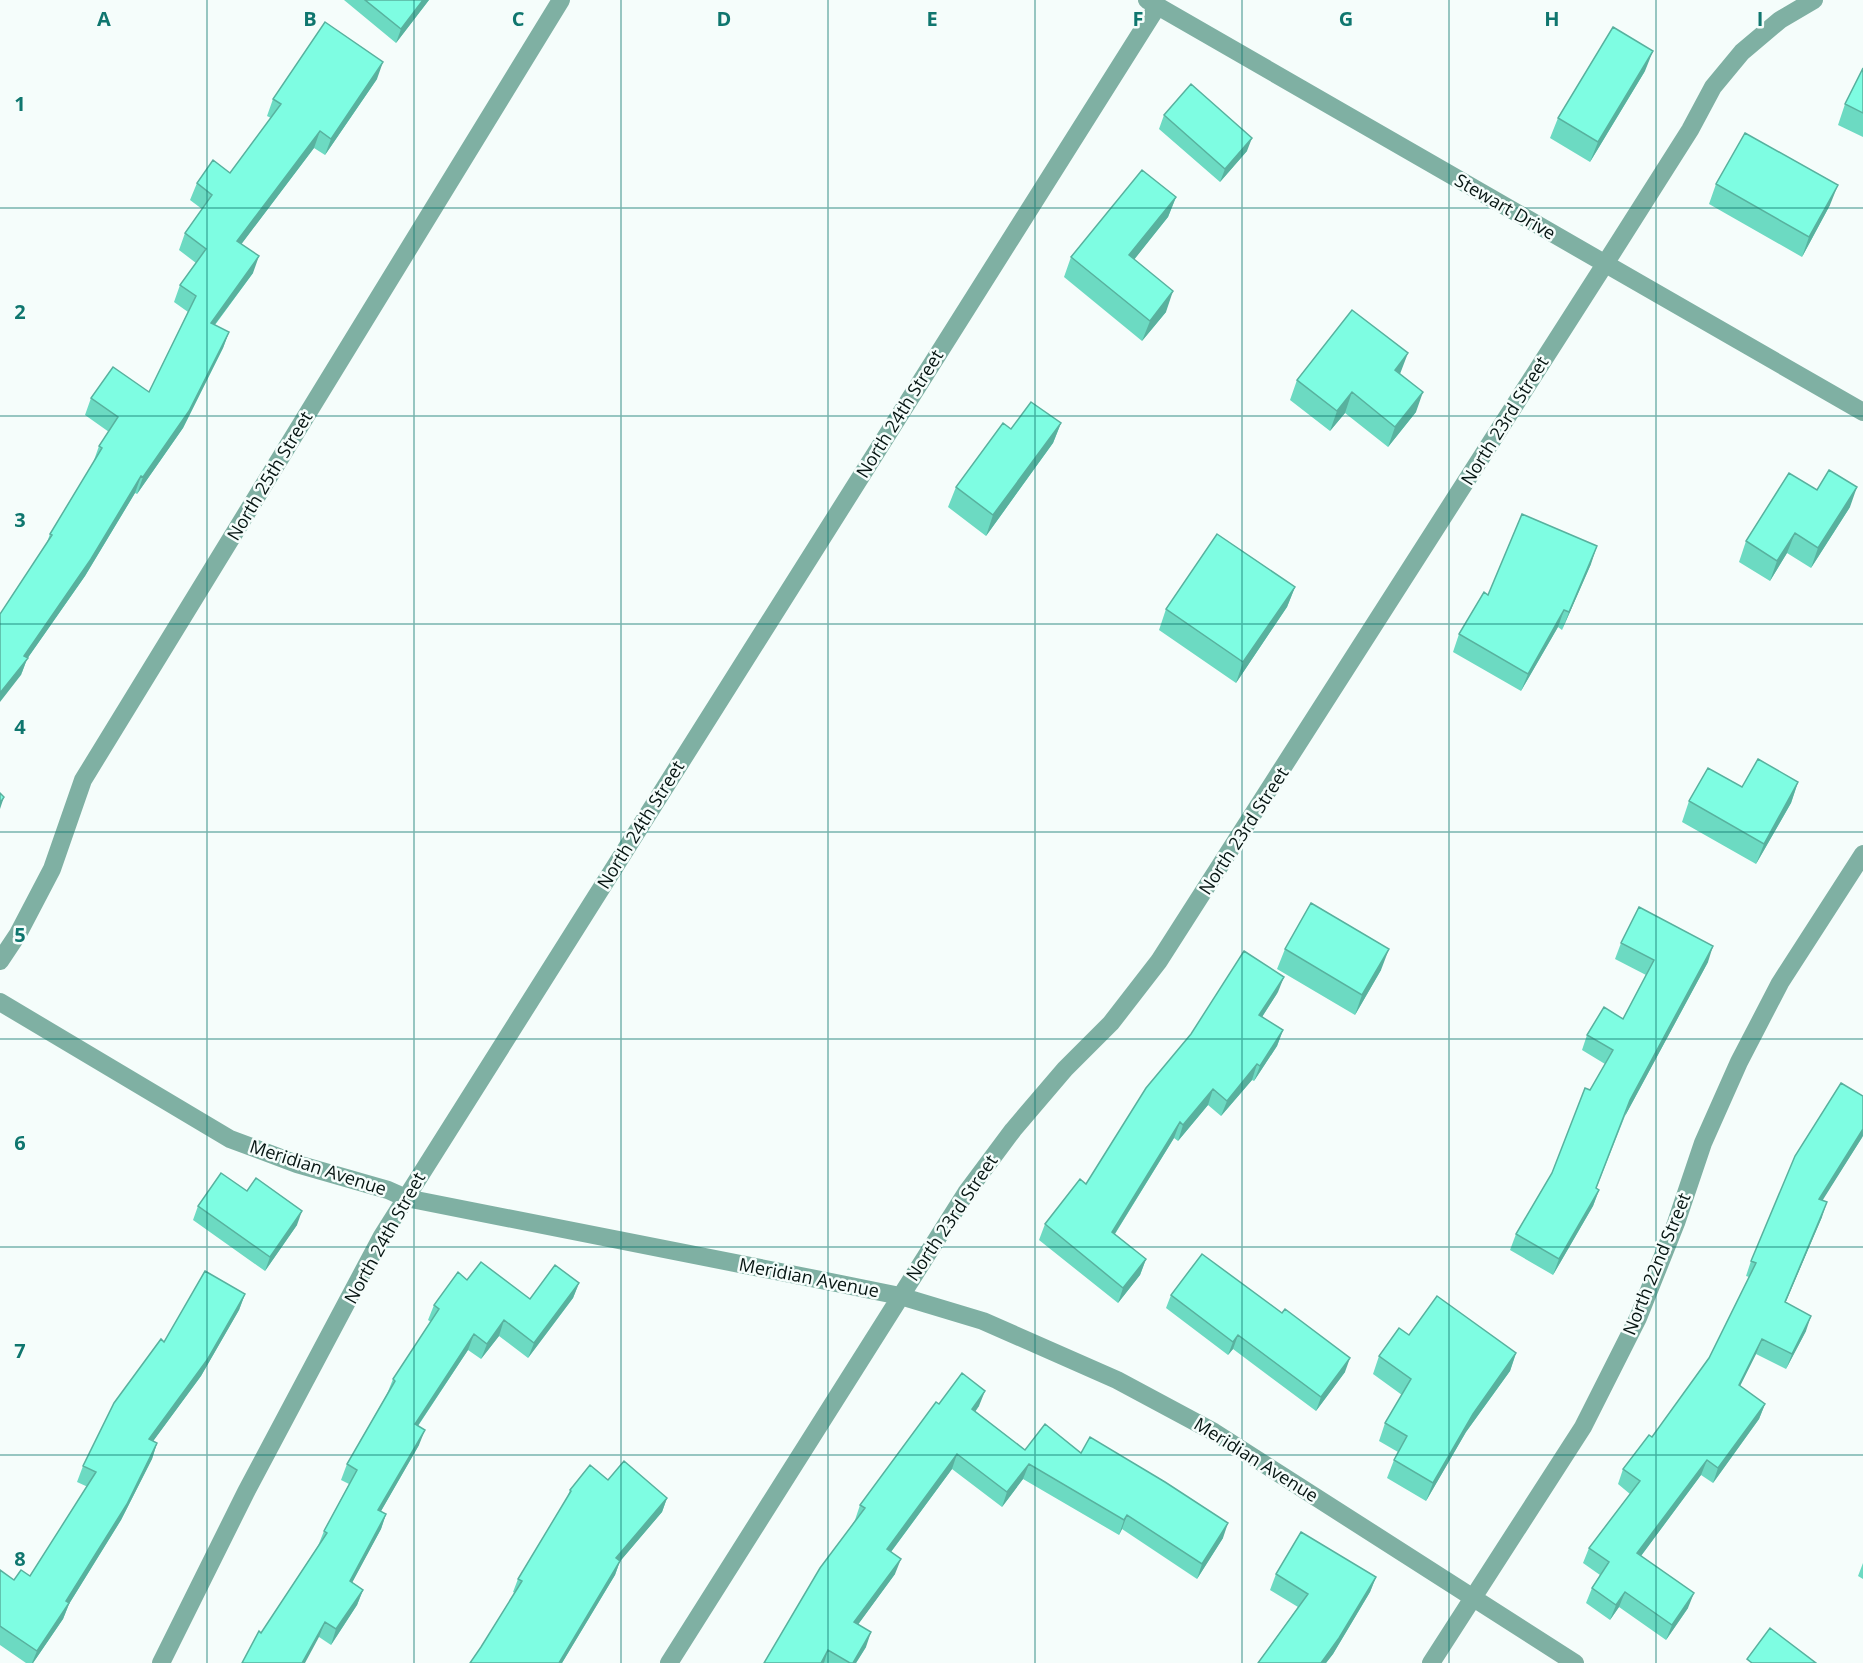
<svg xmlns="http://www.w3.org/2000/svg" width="1863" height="1663" font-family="'Open Sans',sans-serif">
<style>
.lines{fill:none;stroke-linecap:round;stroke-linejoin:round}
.minor{stroke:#7fb0a3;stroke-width:18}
.wall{fill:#6cdac2}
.shaded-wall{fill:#58b19e}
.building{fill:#7efde2;stroke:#58b19e;stroke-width:1.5}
.grid{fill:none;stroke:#0f766e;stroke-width:1.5;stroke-opacity:0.55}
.labels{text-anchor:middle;stroke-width:5;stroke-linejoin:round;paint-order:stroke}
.street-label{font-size:18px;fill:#061512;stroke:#f5fdfb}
.grid-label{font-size:20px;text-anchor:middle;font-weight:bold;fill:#0f766e;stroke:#f5fdfb;stroke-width:5;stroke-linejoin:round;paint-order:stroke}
</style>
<rect width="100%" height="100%" fill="#f5fdfb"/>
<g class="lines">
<path class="minor" d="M1147 0 1863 412
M0 961 18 934 52 869 83 780 561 0
M0 1002 230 1139 297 1164 388 1190 406 1198 841 1284 900 1296 983 1321 1117 1380 1214 1432 1575 1663
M161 1663 246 1492 382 1236 1157 7
M669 1663 966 1193 1013 1130 1065 1069 1111 1023 1159 961 1605 264 1690 130 1713 87 1742 52 1780 20 1814 0
M1431 1663 1583 1427 1638 1318 1676 1223 1703 1143 1739 1062 1780 983 1863 854"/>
</g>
<path class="wall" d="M344 0H429L396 43Z
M1863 68V137L1838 125 1845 104Z
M1645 71 1590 162 1550 138 1558 118Z
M377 79 325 155 314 148 241 244 253 273 215 325 229 332 223 348 183 428 137 494 135 493 85 576 27 659 21 675 46 545 50 534 93 463 99 446 109 432 85 415 91 398 149 392 188 312 174 302 180 285 196 263 179 250 185 233 202 209 190 200 197 183 230 173 271 118 267 116 273 99Z
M1164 115 1247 151 1220 182 1159 129Z
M1716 184 1830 205 1802 257 1709 204Z
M1176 197 1168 217 1134 259 1166 312 1142 341 1064 277 1071 257Z
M1400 374 1416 412 1388 447 1345 413 1330 431 1290 400 1297 380Z
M1061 423 1053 443 986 536 948 507 956 487 1011 429Z
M1850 507 1811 568 1787 553 1770 581 1739 562 1746 541Z
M1591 564 1562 630 1558 627 1521 691 1453 652 1459 634 1488 595Z
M1295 587 1287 607 1236 683 1159 630 1166 609Z
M1798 782 1791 803 1756 864 1682 822 1689 801 1742 787Z
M1621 943 1708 962 1625 1116 1596 1189 1599 1190 1593 1206 1553 1275 1510 1250 1516 1234 1552 1173 1605 1064 1582 1050 1587 1035 1623 1019 1646 975 1615 959Z
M1285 949 1381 970 1355 1015 1277 969Z
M1278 992 1262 1017 1283 1030 1277 1046 1254 1081 1252 1080 1221 1116 1208 1105 1178 1141 1174 1138 1115 1234 1146 1259 1140 1275 1118 1303 1039 1240 1045 1224Z
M1863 1136 1822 1200V1217L1785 1303 1806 1331 1786 1369 1756 1354 1740 1386 1765 1404 1759 1419 1713 1483 1701 1475 1641 1556 1688 1608 1666 1640 1619 1607 1610 1620 1586 1603 1592 1588 1600 1575 1583 1563 1589 1548 1630 1494 1618 1484 1623 1469 1652 1437 1709 1358 1749 1277 1746 1276 1751 1261Z
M198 1206 297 1225 265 1271 193 1220Z
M467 1280 530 1299 579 1283 573 1298 528 1358 499 1336 481 1359 468 1350 418 1426 419 1445 381 1511 386 1514 381 1529 352 1582 363 1590 357 1605 331 1645 319 1637 261 1633 318 1546 324 1531 349 1484 341 1480 347 1464 387 1394 393 1379 431 1322 428 1320 434 1305Z
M245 1294 239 1310 201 1376 153 1441 157 1443 152 1459 121 1520 69 1604 63 1619 33 1663H26L0 1645V1570L14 1580 30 1576 88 1487 77 1482 83 1466 164 1342Z
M1171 1295 1345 1372 1316 1411 1233 1349 1228 1355 1166 1308Z
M1409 1335 1516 1353 1510 1371 1466 1432 1426 1501 1387 1478 1394 1460 1398 1452 1379 1441 1385 1423 1402 1395 1373 1374 1379 1356Z
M939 1404 979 1406 975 1412 1025 1450 1081 1453 1223 1538 1197 1579 1122 1529 1119 1535 1023 1479 1002 1507 952 1469 891 1552 895 1574 858 1624 866 1647 856 1663H764L855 1520 860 1505Z
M608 1480 667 1498 662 1512 620 1561 615 1575 562 1663H470L481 1647 515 1593 513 1592 518 1579 566 1501 570 1490Z
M1863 1563V1579L1858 1576Z
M1276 1574 1376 1577 1370 1592 1333 1654 1326 1663H1258L1298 1607 1270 1590Z"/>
<path class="shaded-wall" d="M423 0H429L396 43 401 29Z
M1653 51 1645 71 1590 162 1598 142Z
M383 62 377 79 325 155 331 139Z
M320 131 314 148 231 258 237 241Z
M1252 138 1247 151 1220 182 1225 169Z
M1838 185 1830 205 1802 257 1809 237Z
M1176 197 1168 217 1122 275 1129 255Z
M259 256 253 273 204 339 211 323Z
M1173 291 1166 312 1142 341 1150 321Z
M229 332 223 348 183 428 137 494 143 477Z
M1408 353 1400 374 1395 370Z
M1352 392 1345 413 1330 431 1337 411Z
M1423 392 1416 412 1388 447 1395 427Z
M1061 423 1053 443 986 536 993 515Z
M141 476 135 493 85 576 27 659 21 675 0 702V693Z
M1857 487 1850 507 1811 568 1818 548Z
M1795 533 1787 553 1770 581 1777 561Z
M1597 546 1591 564 1562 630 1569 612Z
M1295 587 1287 607 1236 683 1243 662Z
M1564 610 1558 627 1521 691 1528 674Z
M1798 782 1791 803 1756 864 1764 844Z
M4 797 0 809V803Z
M1713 946 1708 962 1625 1116 1630 1100Z
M1389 949 1381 970 1355 1015 1362 995Z
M1284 977 1278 992 1253 1031 1259 1015Z
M1283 1030 1277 1046 1254 1081 1260 1066Z
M1257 1064 1252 1080 1221 1116 1227 1101Z
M1213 1089 1208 1105 1178 1141 1183 1125Z
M1180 1122 1174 1138 1106 1248 1112 1232Z
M1863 1129V1136L1814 1214 1819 1199Z
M1599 1190 1593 1206 1553 1275 1559 1259Z
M1827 1202 1822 1217 1779 1318 1785 1302Z
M302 1211 297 1225 265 1271 270 1257Z
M1146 1259 1140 1275 1118 1303 1123 1288Z
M579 1283 573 1298 528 1358 534 1343Z
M245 1294 239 1310 201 1376 143 1455 149 1439Z
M1811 1316 1806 1331 1786 1369 1792 1354Z
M504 1320 499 1336 481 1359 487 1344Z
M474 1334 468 1350 409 1439 415 1424Z
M1238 1335 1233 1349 1228 1355 1233 1342Z
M1762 1339 1756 1354 1733 1400 1739 1385Z
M1516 1353 1510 1371 1466 1432 1426 1501 1433 1483 1473 1414Z
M1350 1358 1345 1372 1316 1411 1321 1397Z
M985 1391 979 1406 966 1424 972 1409Z
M1765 1404 1759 1419 1713 1483 1718 1468Z
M425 1430 419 1445 373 1525 378 1510Z
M157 1443 152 1459 121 1520 69 1604 63 1619 33 1663H32L37 1651Z
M957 1454 952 1469 882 1564 887 1549Z
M1707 1460 1701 1475 1632 1568 1637 1553Z
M1029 1464 1023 1479 1002 1507 1007 1492Z
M667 1498 662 1512 611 1572 616 1558Z
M386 1514 381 1529 345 1596 350 1581Z
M1127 1515 1122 1529 1119 1535 1124 1520Z
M1228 1523 1223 1538 1197 1579 1202 1564Z
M901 1559 895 1574 849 1637 854 1622Z
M620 1561 615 1575 562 1663H559Z
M1376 1577 1370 1592 1333 1654 1326 1663H1321Z
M363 1590 357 1605 331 1645 336 1629Z
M1625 1592 1619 1607 1610 1620 1616 1605Z
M1694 1593 1688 1608 1666 1640 1672 1625Z
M325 1622 319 1637 305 1663H302Z
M871 1632 866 1647 856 1663H853Z
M828 1650 824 1663H821Z"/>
<path class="building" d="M365 0H423L401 29Z
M325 22 383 62 331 139 320 131 237 241 259 256 211 323 229 332 189 411 143 477 141 476 91 559 24 656 28 658 0 693V614L52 535 50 534 102 448 99 446 118 417 91 398 113 367 149 392 196 296 180 285 206 249 185 233 212 195 197 183 213 160 230 173 281 104 273 99Z
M1613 27 1653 51 1598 142 1558 118Z
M1863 68V113L1845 104Z
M1191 84 1252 138 1225 169 1164 115Z
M1745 133 1838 185 1809 237 1716 184Z
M1142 170 1176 197 1129 255 1173 291 1150 321 1071 257Z
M1352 310 1408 353 1395 370 1423 392 1395 427 1352 392 1337 411 1297 380Z
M1031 402 1061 423 993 515 956 487 1003 423 1011 429Z
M1829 470 1857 487 1818 548 1795 533 1777 561 1746 541 1789 473 1817 490Z
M1522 514 1597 546 1569 612 1564 610 1528 674 1459 634 1484 592 1488 595Z
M1217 534 1295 587 1243 662 1166 609Z
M1758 759 1798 782 1764 844 1689 801 1708 768 1742 787Z
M0 793 4 797 0 803Z
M1311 903 1389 949 1362 995 1285 949Z
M1639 907 1713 946 1630 1100 1596 1188 1599 1190 1559 1259 1516 1234 1552 1173 1585 1088 1590 1090 1613 1050 1587 1035 1604 1007 1623 1019 1654 960 1621 943Z
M1244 951 1284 977 1259 1015 1283 1030 1260 1066 1257 1064 1227 1101 1213 1089 1183 1125 1180 1122 1112 1232 1146 1259 1123 1288 1045 1224 1080 1179 1086 1184 1146 1088 1191 1034Z
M1841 1083 1863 1096V1129L1819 1199 1827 1202 1785 1302 1811 1316 1792 1354 1762 1339 1739 1385 1765 1404 1718 1468 1707 1460 1637 1553 1694 1593 1672 1625 1625 1592 1616 1605 1592 1588 1609 1562 1589 1548 1640 1481 1623 1469 1649 1435 1652 1437 1709 1358 1756 1263 1751 1261 1795 1156Z
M221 1173 247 1191 256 1178 302 1211 270 1257 198 1206Z
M1202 1254 1282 1313 1285 1309 1350 1358 1321 1397 1238 1335 1233 1342 1171 1295Z
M481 1262 530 1299 555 1265 579 1283 534 1343 504 1320 487 1344 474 1334 415 1424 425 1430 378 1510 386 1514 350 1581 363 1590 336 1629 325 1622 302 1663H242L259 1631 261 1633 327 1533 324 1531 357 1470 347 1464 395 1381 393 1379 439 1309 434 1305 458 1272 467 1280Z
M205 1271 245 1294 207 1360 149 1439 157 1443 127 1504 66 1601 69 1603 37 1651 0 1626V1570L14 1580 21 1570 30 1576 96 1472 83 1466 114 1403 161 1339 164 1342Z
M1437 1296 1516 1353 1473 1414 1433 1483 1394 1460 1407 1436 1385 1423 1411 1379 1379 1356 1399 1328 1409 1335Z
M962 1373 985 1391 972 1409 1025 1450 1045 1424 1081 1453 1090 1437 1165 1482 1228 1523 1202 1564 1127 1515 1124 1520 1029 1464 1007 1492 957 1454 887 1549 901 1559 854 1622 871 1632 853 1663H850L828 1650 821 1663H764L820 1568 865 1508 860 1505 936 1402 939 1404Z
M624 1461 667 1498 616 1558 620 1561 559 1663H470L481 1647 522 1581 518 1579 571 1491 570 1490 590 1465 608 1480Z
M1301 1532 1376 1577 1339 1638 1321 1663H1258L1308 1594 1276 1574Z
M1770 1628 1816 1663H1752L1747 1659Z"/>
<path class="grid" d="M207 0V1663M414 0V1663M621 0V1663M828 0V1663M1035 0V1663M1242 0V1663M1449 0V1663M1656 0V1663M0 208H1863M0 416H1863M0 624H1863M0 832H1863M0 1039H1863M0 1247H1863M0 1455H1863"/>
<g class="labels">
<g class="street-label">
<text transform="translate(1505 207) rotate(30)" y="6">Stewart Drive</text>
<text transform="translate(900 414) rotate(-58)" y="6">North 24th Street</text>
<text transform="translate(1505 421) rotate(-58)" y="6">North 23rd Street</text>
<text transform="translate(270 476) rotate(-59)" y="6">North 25th Street</text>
<text transform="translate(641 825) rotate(-58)" y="6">North 24th Street</text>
<text transform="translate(1244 831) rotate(-57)" y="6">North 23rd Street</text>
<text transform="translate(318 1168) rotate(18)" y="6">Meridian Avenue</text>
<text transform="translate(952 1218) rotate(-56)" y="6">North 23rd Street</text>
<text transform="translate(385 1238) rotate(-61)" y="6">North 24th Street</text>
<text transform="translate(1657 1264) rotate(-68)" y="6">North 22nd Street</text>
<text transform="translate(809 1278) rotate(11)" y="6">Meridian Avenue</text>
<text transform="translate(1256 1460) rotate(32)" y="6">Meridian Avenue</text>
</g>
</g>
<g class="grid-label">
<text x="104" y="26">A</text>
<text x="310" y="26">B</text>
<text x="518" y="26">C</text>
<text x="724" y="26">D</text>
<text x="932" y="26">E</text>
<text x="1138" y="26">F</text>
<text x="1346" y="26">G</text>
<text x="1552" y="26">H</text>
<text x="1760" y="26">I</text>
<text x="20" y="111">1</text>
<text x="20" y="319">2</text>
<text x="20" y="527">3</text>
<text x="20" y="734">4</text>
<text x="20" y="942">5</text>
<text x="20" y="1150">6</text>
<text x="20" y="1358">7</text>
<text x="20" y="1566">8</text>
</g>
</svg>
